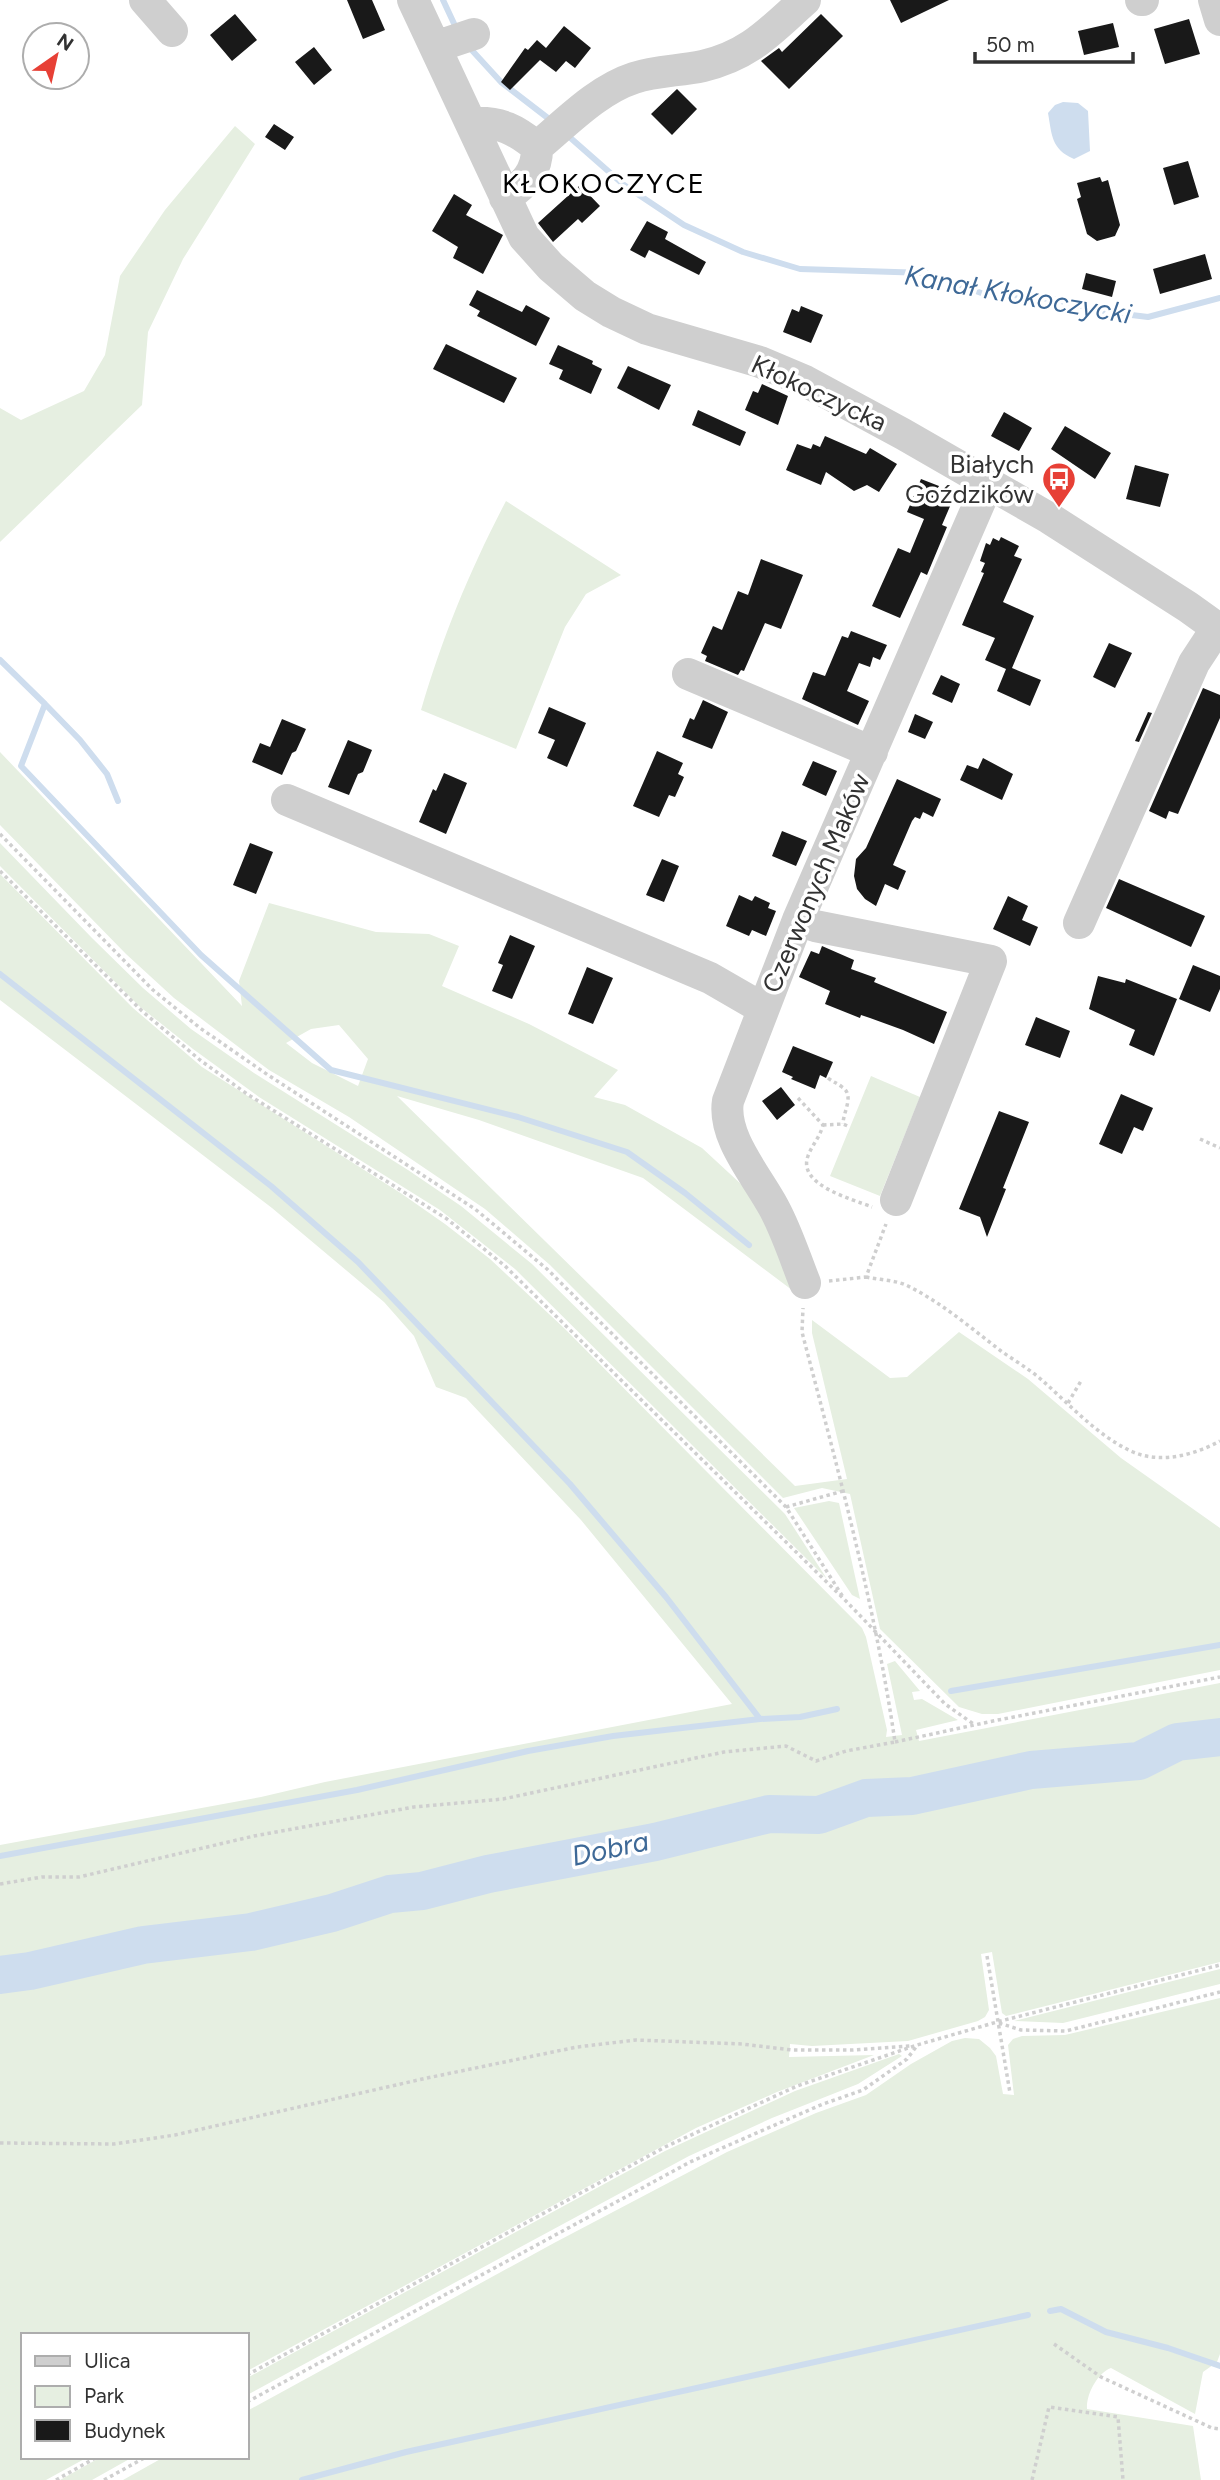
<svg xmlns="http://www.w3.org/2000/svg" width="1220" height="2480" font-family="Figtree,sans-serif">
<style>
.green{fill:#e6efe1;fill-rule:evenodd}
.water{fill:#ceddee}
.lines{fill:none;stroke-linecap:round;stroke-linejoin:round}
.stream{stroke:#ceddee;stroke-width:6}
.river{stroke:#ceddee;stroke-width:38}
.building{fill:#191919}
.path{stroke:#cfcfcf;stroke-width:3.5;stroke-dasharray:3.5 3.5;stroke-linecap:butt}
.minor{stroke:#cfcfcf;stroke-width:32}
.labels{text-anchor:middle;stroke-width:7;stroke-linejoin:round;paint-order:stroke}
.street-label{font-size:26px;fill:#323232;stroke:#fff}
.poi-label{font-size:26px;fill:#323232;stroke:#fff;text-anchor:end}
.neighbourhood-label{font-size:28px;letter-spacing:2px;fill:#000;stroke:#fff}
.water-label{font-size:28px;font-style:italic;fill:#3e6997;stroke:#fff}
</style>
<rect width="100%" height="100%" fill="#fff"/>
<path class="green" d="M235 126 255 144 183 259 148 332 142 405 0 542V408L21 420 84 391 105 355 120 276 165 210Z
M506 501 621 575 586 594 565 627 516 749 421 710C443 635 470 570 506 501Z
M0 752 242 1006 239 981 269 903 376 932 429 934 459 946 442 986 529 1024 618 1070 594 1097 625 1105 702 1148 755 1197 796 1293 643 1178 479 1120 397 1096 795 1486 847 1479 812 1333V1320L890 1378 907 1377 959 1332 1028 1379 1121 1458 1220 1528V1670L998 1714H982L959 1707 880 1629 850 1494 822 1488 783 1498 550 1265 485 1209 349 1117 269 1070 174 998 126 954 0 825ZM339 1025 368 1059 358 1086 312 1063 286 1043 311 1029Z
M0 843 92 938 143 988 191 1029 254 1073 408 1170 461 1206 532 1264 785 1514 827 1579 515 1269 440 1210 259 1097 193 1049 139 1006 0 866Z
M0 874 133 1008 202 1067 402 1194 445 1224 490 1259 564 1328 862 1628 866 1637 887 1730 886 1737 902 1735 887 1664 895 1661 920 1691 912 1692 914 1700 922 1699 958 1720 916 1730 919 1741 1220 1683V1723L1176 1729 1116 1749 981 1770 916 1787 860 1794 806 1808 756 1811 598 1848 503 1864 426 1880 361 1897 332 1907 255 1925 151 1939 0 1968V1845L261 1797 325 1782 732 1704 581 1520 466 1398 436 1387 414 1336 384 1302 272 1208 0 1000Z
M871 1076 920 1097 880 1196 830 1176Z
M829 1501 839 1503 860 1599 852 1595 794 1508Z
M1220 1750V1962L1006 2016 1002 2013 992 1952 981 1954 989 2010 985 2017 978 2021 908 2041 812 2046 790 2044 789 2057 874 2055 777 2092 696 2128 247 2371V2335H23V2457H88L46 2480H0V1979L145 1946 278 1931 386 1897 712 1833 752 1820 798 1826 832 1820 864 1808 910 1809 936 1798Z
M1220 1969V1984L1063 2023 1014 2021Z
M1220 1998V2354L1217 2362 1203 2372 1195 2414 1111 2368C1097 2373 1086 2395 1087 2409L1193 2426 1201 2480H123L164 2457H247V2411L554 2243 727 2152 816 2113 866 2095 911 2064 952 2041 965 2038 979 2039 990 2048 996 2056 1003 2094 1014 2095 1008 2045 1013 2039 1022 2036 1065 2035Z
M899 2054 902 2056 858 2084 772 2118 689 2156 247 2395V2378L665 2151 795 2091Z
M101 2457H133L92 2480H60Z"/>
<path class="water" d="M1063 102 1078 103 1088 111 1090 151 1074 159C1051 149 1052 135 1048 113L1055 105Z"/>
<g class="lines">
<path class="stream" d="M443 0 457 30
M468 46 501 82 553 122
M566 134 624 185 684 225 743 252 800 269 926 273 984 294 1053 299 1107 312 1148 317 1220 298
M0 660 45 704 21 766 201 955 331 1070 518 1117 627 1152 685 1193 749 1245
M45 704 80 740 107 774 118 801
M0 974 271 1186 358 1262 570 1484 666 1597 760 1719 613 1736 528 1751 357 1790 0 1856
M951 1691 1220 1645
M760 1719 800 1717 837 1709
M1050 2311 1061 2309 1106 2332 1168 2348 1220 2366
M302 2480 406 2452 1028 2315"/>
<path class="river" d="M0 1975 30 1971 143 1945 251 1932 332 1913 390 1894 422 1891 488 1874 655 1842 769 1814 819 1815 866 1798 912 1796 1031 1770 1139 1761 1177 1742 1220 1737"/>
</g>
<path class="building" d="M347 0H372L385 30 363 39Z
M890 0H949L901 23Z
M235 14 257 40 232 61 210 35Z
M821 14 843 36 789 89 761 61 779 48 782 52Z
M1189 19 1200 54 1165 64 1154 29Z
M1113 23 1119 47 1084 55 1078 31Z
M564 26 591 48 575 68 566 61 556 72 540 60 510 90 501 82 525 48 528 50 537 40 546 48Z
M314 47 332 70 314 85 295 62Z
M677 89 697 109 672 135 651 114Z
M274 124 294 137 285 150 265 137Z
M1188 161 1199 197 1174 205 1163 168Z
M1100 177 1102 182 1108 180 1120 225 1115 236 1097 241 1087 234 1077 199 1081 197 1077 183Z
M580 185 600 206 582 223 578 219 553 242 538 223Z
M454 194 472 205 466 215 503 235 483 274 453 258 458 247 432 231Z
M647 221 668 232 665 239 706 262 699 275 649 250 645 258 630 250Z
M1205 254 1212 279 1160 294 1153 269Z
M1086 273 1116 281 1112 297 1082 289Z
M477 290 522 312 526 305 550 318 536 346 477 316 480 311 469 305Z
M801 306 823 315 811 343 783 332 792 309 799 312Z
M446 344 517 378 504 403 433 369Z
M558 345 593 361 592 364 602 369 591 394 559 379 563 370 549 364Z
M628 366 671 385 659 410 617 388Z
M762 384 788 396 778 425 745 410 753 391 758 393Z
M698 410 746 432 740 446 692 425Z
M1004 412 1032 428 1019 451 991 436Z
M1065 426 1111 453 1095 479 1051 449Z
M825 436 866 454 870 448 897 464 879 492 867 485 854 491 826 472 821 485 786 470 797 444 811 449 813 444 820 447Z
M1135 465 1169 474 1160 507 1126 499Z
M921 479 939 486 937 490 954 497 942 525 947 527 927 575 921 572 900 618 872 606 898 548 910 553 924 519 907 512Z
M1001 537 1019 546 1014 556 1022 559 1003 602 1034 616 1012 668 1041 680 1030 706 997 691 1006 669 985 660 995 638 962 625 984 573 981 572 985 563 980 561 986 543 990 545 993 538 999 541Z
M761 559 803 575 781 629 765 623 744 671 741 670 738 675 705 661 707 656 701 653 713 626 722 630 738 591 748 595Z
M851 631 887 645 880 660 873 657 870 667 859 663 847 691 869 701 858 725 802 699 813 672 825 676 842 636 848 638Z
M1109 643 1132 653 1115 688 1093 677Z
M941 675 960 684 952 703 932 694Z
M1203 688 1220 695V718L1178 814 1169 811 1166 819 1149 811Z
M703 700 728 712 712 749 682 737 690 718 694 720Z
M549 707 586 723 567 767 547 758 555 740 538 733Z
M1148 712 1152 713 1139 742 1135 741Z
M915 714 933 722 925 739 908 732Z
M282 719 306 729 296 751 292 753 282 775 252 762 260 743 270 747Z
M348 740 372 750 363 772 358 774 349 795 328 787Z
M657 751 683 763 678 774 684 777 675 797 669 795 659 817 633 806Z
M983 758 1013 774 1002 800 960 780 967 765 978 769Z
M813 761 837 771 826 796 802 785Z
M444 773 467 783 446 834 419 822 433 789 436 791Z
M897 779 941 799 933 817 923 812 920 819 915 817 912 821 893 865 906 871 898 890 885 884 876 906 865 899 857 889 854 876 856 859 866 848Z
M782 831 807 841 796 866 772 856Z
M250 843 273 852 256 894 233 885Z
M662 859 679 866 664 902 646 895Z
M1119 879 1205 916 1191 947 1106 908Z
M739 895 752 901 755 896 770 903 768 908 776 911 766 936 752 930 749 936 726 926Z
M1008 896 1028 906 1022 920 1038 927 1030 946 993 929Z
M510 935 535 946 512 999 492 991 503 965 498 963Z
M822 946 854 960 851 969 876 978 874 982 947 1012 934 1044 903 1030 870 1018 861 1015 860 1018 825 1004 830 991 799 977 811 951 819 954Z
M1193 965 1220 976V989L1210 1012 1179 999Z
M587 967 613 978 593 1024 568 1014Z
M1098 976 1125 983 1126 979 1177 999 1154 1056 1129 1045 1135 1030 1089 1009Z
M1036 1017 1070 1031 1060 1058 1025 1045Z
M793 1046 833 1062 826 1078 820 1075 815 1089 791 1079 793 1077 782 1072Z
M781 1087 795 1105 777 1120 762 1101Z
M1121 1094 1153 1108 1143 1131 1134 1127 1122 1154 1099 1144Z
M999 1111 1029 1122 1003 1188 1006 1189 987 1237 980 1217 959 1209Z"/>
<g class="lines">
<path class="path" d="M0 834 153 990 200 1028 268 1075 475 1209 547 1269 786 1507 843 1597
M0 871 142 1011 200 1060 247 1094 447 1219 505 1266 846 1601 945 1704 975 1725
M828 1078C833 1082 837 1083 842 1087 855 1095 843 1112 843 1124
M798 1098 823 1125C820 1137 812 1145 808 1156 797 1185 852 1199 872 1207
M823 1125 843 1124 850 1127
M1200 1139 1220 1148
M866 1277C880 1280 896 1280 908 1286 942 1303 971 1328 1001 1351 1015 1361 1031 1370 1044 1382 1071 1406 1099 1437 1133 1452 1161 1464 1194 1455 1220 1441
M829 1281 866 1277 886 1224
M1068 1403 1081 1381
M786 1507 843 1491
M895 1742 993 1721 1220 1677
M0 1884 42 1877H79L254 1836 414 1807 503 1799 724 1752 786 1746 816 1761 846 1751 895 1742C875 1604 837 1467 802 1332L803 1308
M987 1956 1010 2093
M999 2023 1021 2030 1066 2031 1220 1992
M0 2143 114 2144 175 2135 427 2078 577 2047 636 2040 742 2044 792 2050H852L911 2046
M1054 2344 1101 2377 1212 2428 1220 2429
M247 2375 665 2147 797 2086 917 2045 997 2022 1220 1965
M247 2402 690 2162 823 2104 863 2090 907 2059 916 2047
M56 2480 97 2457
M104 2480 146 2457
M1032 2480 1049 2407 1118 2417 1123 2480"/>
<path class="minor" d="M145 0 172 31
M413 0 524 237 551 267 585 296 611 312 647 329 760 362 805 381 903 434 1049 518 1188 607 1220 630
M1141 0H1143
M1214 0 1220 20
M435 47 474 34
M472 123C500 121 516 130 537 147
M505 198C524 186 538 171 537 147 566 123 597 90 634 78 656 71 680 71 703 66 750 55 770 31 805 0
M688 674 872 752
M287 800 710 978 762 1008
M798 920 815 926 991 961 896 1200
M1079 923 1194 663 1217 628
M805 1283C795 1258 787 1232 774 1208 757 1176 722 1137 728 1101L798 920 988 483"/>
</g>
<defs>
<g id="bus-pin" transform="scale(1.75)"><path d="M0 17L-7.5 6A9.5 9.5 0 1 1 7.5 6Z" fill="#e74036" stroke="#fff"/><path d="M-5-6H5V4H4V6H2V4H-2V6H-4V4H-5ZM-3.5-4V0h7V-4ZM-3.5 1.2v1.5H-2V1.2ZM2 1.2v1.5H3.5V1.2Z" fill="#fff"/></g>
</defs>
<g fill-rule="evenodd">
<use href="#bus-pin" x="1059" y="479"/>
</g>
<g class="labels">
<g class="street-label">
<text transform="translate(819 393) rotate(25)" y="9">Kłokoczycka</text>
<text transform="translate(816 883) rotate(-67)" y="9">Czerwonych Maków</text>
</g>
<g class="poi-label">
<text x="1034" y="473">Białych<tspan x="1034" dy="30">Goździków</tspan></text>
</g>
<g class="neighbourhood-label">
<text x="604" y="193">KŁOKOCZYCE</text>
</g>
<g class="water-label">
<text transform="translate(1018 294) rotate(10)" y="10">Kanał Kłokoczycki</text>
<text transform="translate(610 1848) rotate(-12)" y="10">Dobra</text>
</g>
</g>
<rect x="21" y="2333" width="228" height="126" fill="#ffffff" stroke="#adadad" stroke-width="2"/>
<rect x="35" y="2356" width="35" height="10" fill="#cfcfcf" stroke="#adadad" stroke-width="2"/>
<text x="84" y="2368" font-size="21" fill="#323232">Ulica</text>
<rect x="35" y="2386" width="35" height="21" fill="#e6efe1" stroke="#adadad" stroke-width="2"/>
<text x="84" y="2403" font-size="21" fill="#323232">Park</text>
<rect x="35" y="2420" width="35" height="21" fill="#191919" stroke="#adadad" stroke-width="2"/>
<text x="84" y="2438" font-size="21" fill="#323232">Budynek</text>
<g transform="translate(56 56) rotate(34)"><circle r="33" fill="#ffffff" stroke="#adadad" stroke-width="2"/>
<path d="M0-5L12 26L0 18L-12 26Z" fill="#e74036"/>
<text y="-10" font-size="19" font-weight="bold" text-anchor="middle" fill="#323232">N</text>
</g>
<path d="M975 52v10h158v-10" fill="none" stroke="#323232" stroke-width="3.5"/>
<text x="986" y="52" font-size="21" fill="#323232" stroke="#ffffff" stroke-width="5" paint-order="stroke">50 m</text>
</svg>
